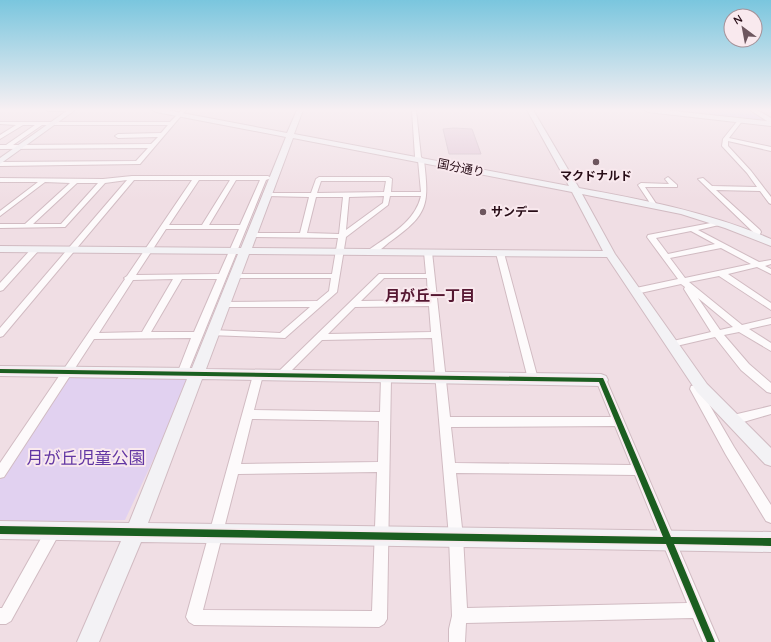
<svg xmlns="http://www.w3.org/2000/svg" width="771" height="642" font-family="Quicksand,'Noto Sans JP',sans-serif">
<style>
.green{fill:#e1d1f0}
.building{fill:#e3c9d8;stroke:#d2bec9}
.lines{fill:none;stroke-linecap:round;stroke-linejoin:round}
.street-casing{stroke:#d1bbc2;stroke-width:2}
.secondary-casing{stroke:#d1bbc2;stroke-width:2}
.street{fill:#fdfafb;fill-rule:evenodd}
.secondary{fill:#f3f2f5;fill-rule:evenodd}
.cycleway-casing{stroke:#f9e9ee;stroke-width:3}
.cycleway{fill:#1b5e20;fill-rule:evenodd}
.poi-dot{fill:#6d565e;stroke:#f9e9ee;stroke-width:1.5}
.labels{text-anchor:middle;stroke-width:4;stroke-linejoin:round;paint-order:stroke}
.far-street-label{font-size:12px;fill:#270c16;stroke:#f9e9ee}
.far-poi-label{font-size:12px;font-weight:bold;fill:#270c16;stroke:#f9e9ee}
.neighbourhood-label{font-size:15px;font-weight:bold;fill:#551731;stroke:#f9e9ee}
.near-park-label{font-size:17px;fill:#6236a3;stroke:#f9e9ee}
</style>
<rect width="100%" height="100%" fill="#f0dee4"/>
<path class="green" d="M657 110H752L771 122Z
M64 376 192 377 125 520 0 522V480Z"/>
<path class="building" d="M454 128 472 129 481 154H449L443 129Z"/>
<g class="lines">
<g class="street-casing">
<path id="street" d="M46 110H73L71 111H48Z
M182 110H186L140 164 0 166V162L136 161 148 148 0 149V145H6L35 125H23L0 139V135L16 125 0 124V122H170ZM42 125H168L161 133 118 134 115 136 118 138 158 137 151 144 13 145Z
M412 110H416L421 157 424 160C429 204 429 214 391 241 385 245 378 254 370 253V249C390 235 415 222 421 196H390L388 205 346 237 337 292 285 338 209 335 207 333 212 330 280 333 310 307H224L220 304 221 302 317 301 329 291 331 278H235L231 276 235 274H332L338 238 248 237 247 235 251 233H300L309 197 266 196 263 194 264 193H311L316 179 319 177H389L392 179 391 192H421L418 160 415 157ZM321 181H386L384 192 317 193ZM384 196 383 203 346 230 349 197ZM316 197H343L339 234 307 233Z
M739 119 743 120 729 138 771 147V151L728 141V146L751 171 764 188 771 197V204L769 203 760 191 716 190 760 230 761 232 758 238H755L751 236 753 232 698 179 703 178 712 186 757 187 747 173 722 146 723 139Z
M132 176H268L271 178 266 180 186 377H178L177 374 191 338 94 339 4 477 0 478V463L125 279 124 278 127 276 192 180H134L3 336 0 337V328L127 180 105 183 65 227 0 228V224H25L70 183 45 182 0 216V211L38 182H0V178L103 179ZM199 180H230L202 225H169ZM236 180H260L240 225H209ZM77 183H98L61 224H33ZM166 229H239L219 274 136 275ZM173 279 142 332 99 333 133 280ZM182 279H217L194 332H151Z
M668 177 677 185V187H645L657 205 656 206H652L638 185 641 183 669 184 665 179Z
M721 221 725 223 723 224 698 230 759 262 771 260V264L765 266 771 269V274L757 267 728 274 771 303V310L719 276 689 282 742 325 771 318V324L749 329 771 343V351L739 332 724 335 749 364 771 383V393L767 392 741 370 715 337 672 347 669 346 667 344 669 342 711 332 684 289 685 287 681 284 636 294 632 291 636 288 678 279 647 237 648 235ZM691 231 715 244 668 254 656 238ZM721 248 751 264 685 278 670 258ZM698 298 733 327 720 330Z
M33 247H36L40 249 3 290 0 291V283Z
M425 250H431L432 252 450 417H611L596 380 597 377 601 376 605 377 719 642H703L693 618 466 623 465 642H449V629L452 616 449 537 432 338 322 340 284 378H276L275 375 379 274H426L424 252ZM384 278H427L428 300 361 301ZM429 306 431 332 328 334 355 307ZM615 426 631 465 455 463 451 427ZM456 473 635 475 687 603 467 608 463 537Z
M497 251H503L504 253 538 379 537 382 533 383 529 382 528 379 496 253Z
M258 371 262 372 263 375 254 410 380 412 381 377 382 374H390L391 377 387 619 384 624 379 627 194 625 189 622 186 617 253 375 254 372ZM252 419 379 421 378 462 241 464ZM377 472 372 611 203 610 238 474Z
M702 384 706 385 707 388 706 391 702 392 734 447 771 505V523L766 521 726 455 690 389 691 386Z
M771 406V414L733 425 729 423 727 420 729 417 733 415Z
M53 524 58 526 60 531 58 536 11 621 6 624H0V608H2L48 526Z"/>
</g>
<g class="secondary-casing">
<path id="secondary" d="M68 110H75L0 164V158Z
M153 110H166L287 133 297 110H303L294 134 569 186 527 110H533L579 188C644 200 709 212 771 239V246L725 228 681 214 582 194 615 254 707 384 771 448V466L765 464 697 392 607 257 249 254 206 369 601 374 606 376 608 380 606 384 601 386 202 379 148 523 771 532V552L141 542 99 642H77L121 541 0 539V521L129 523 187 379 0 376V366L192 368 238 254 0 252V246L241 248 286 137 156 112ZM293 138 572 192 603 251 252 248Z
M645 110H664L767 121 750 110H757L771 118V126L648 112Z"/>
</g>
<use href="#street" class="street"/>
<use href="#secondary" class="secondary"/>
<g class="cycleway-casing">
<path id="cycleway" d="M0 369 601 378H603L604 380 671 537 771 538V546L674 544 715 642H707L666 544 0 534V526L663 537 599 382 0 373Z"/>
</g>
<use href="#cycleway" class="cycleway"/>
</g>
<linearGradient id="sky" x2="0" y2="1"><stop stop-color="#7ac6de"/><stop offset="0.55" stop-color="#f8f0f3"/><stop offset="1" stop-color="#f8f0f3" stop-opacity="0"/></linearGradient>
<rect width="771" height="200" fill="url(#sky)"/>
<g class="poi-dot">
<circle cx="596" cy="162" r="4"/>
<circle cx="483" cy="212" r="4"/>
</g>
<g class="labels">
<g class="far-street-label">
<text transform="translate(461 168) rotate(11)" y="4">国分通り</text>
</g>
<g class="far-poi-label">
<text x="596" y="180">マクドナルド</text>
<text x="491" y="216" text-anchor="start">サンデー</text>
</g>
<g class="neighbourhood-label">
<text x="430" y="301">月が丘一丁目</text>
</g>
<g class="near-park-label">
<text x="86" y="464">月が丘児童公園</text>
</g>
</g>
<g transform="translate(743 28) rotate(328)"><circle r="19" fill="#f9e9ee" stroke="#a59198"/>
<path d="M0-3L7 15L0 10L-7 15Z" fill="#6d565e"/>
<text y="-6" font-size="11" font-weight="bold" text-anchor="middle" fill="#270c16">N</text>
</g>
</svg>
